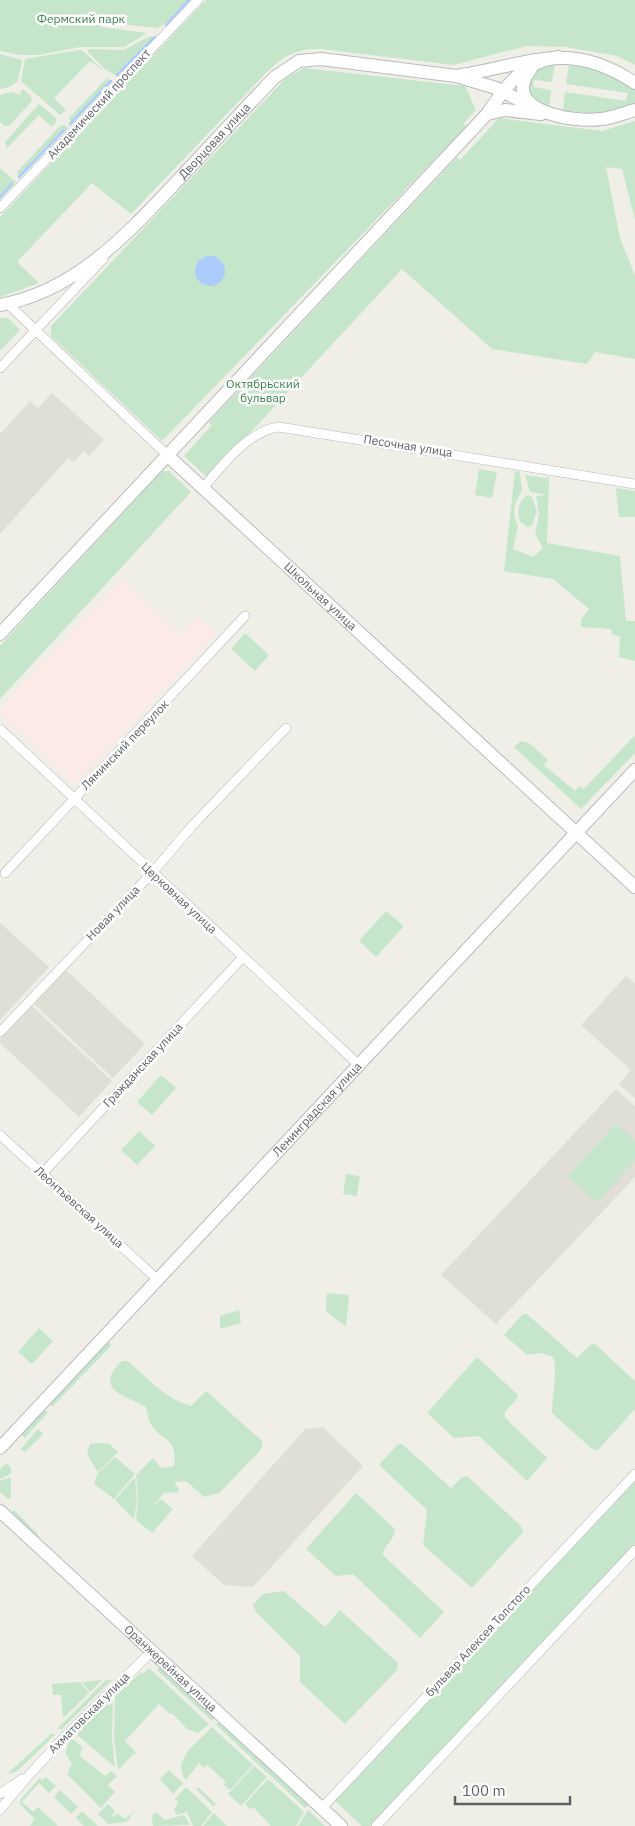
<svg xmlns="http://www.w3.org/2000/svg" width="635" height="1826" font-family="'IBM Plex Sans',sans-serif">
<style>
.education{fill:#e0dfd5}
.medical{fill:#fbeae5}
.green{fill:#c5e6ca}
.water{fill:#abccfc}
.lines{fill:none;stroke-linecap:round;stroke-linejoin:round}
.stream{stroke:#abccfc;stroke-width:2.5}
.street-casing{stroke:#b7b8bd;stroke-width:10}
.secondary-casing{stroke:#b8bac0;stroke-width:14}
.street{stroke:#fff;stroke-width:9}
.secondary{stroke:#fff;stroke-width:12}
.labels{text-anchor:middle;stroke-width:5;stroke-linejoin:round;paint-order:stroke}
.park-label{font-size:12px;fill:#398347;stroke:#fff}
.street-label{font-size:12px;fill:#5e6167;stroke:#fff}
</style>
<rect width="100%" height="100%" fill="#f0efe7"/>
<path class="education" d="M52 393 104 440 89 456 84 451 74 462 68 458 0 534V434L30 401 38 408Z
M0 923 49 967 0 1020Z
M66 970 145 1044 113 1078 34 1004Z
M626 976 635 984V1099L619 1084 631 1070 581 1025Z
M31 1005 112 1081 79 1117 0 1043V1039Z
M616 1089 635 1107V1177L496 1324 441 1275Z
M323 1427 363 1466 253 1587 224 1585 192 1556 305 1429Z"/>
<path class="medical" d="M122 579 180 634 198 616 217 633 75 784 0 714V708Z"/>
<path class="green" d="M0 0H188L165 24 157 28 102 22 101 27 147 33 124 47H80L39 55H20L0 51Z
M206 0H635V65L617 56 566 47 527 46 453 65 322 49C299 48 286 54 269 70L131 214 92 183 17 262 39 283 0 297V217Z
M150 36 155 38 117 76 105 69 87 51 89 49 124 50Z
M78 50 83 51 104 71 90 61 54 98 66 110 60 115 21 81 25 59Z
M0 54 22 60 18 81 9 87 0 89Z
M555 63 552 82 534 80 533 87 551 90 549 108 536 103 528 89 536 68Z
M569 65 600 70 635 89V105L596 114 563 110 565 92 626 101 628 93 566 84Z
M304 68 465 86 476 110 464 123 466 127 162 441 51 336V326L286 78Z
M107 78 112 81 71 125 69 118Z
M22 89 31 96 32 101 9 126H4L0 122V95L12 92 20 95Z
M39 104 56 118V122L52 127 39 115 7 148 5 142Z
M499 118 602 131 635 121V220L622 169 606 167 620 238 635 276V359L595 352 587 364 492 349 402 269 208 478 184 456 212 425 209 422 457 157 460 160Z
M64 125 68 128 19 179 17 172 60 126Z
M0 168 16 182 0 200Z
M0 318H8L20 330 0 351Z
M479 469 497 472 492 498 475 495Z
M162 471H169L191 492 0 699V646Z
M515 471 520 472 522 490 515 504 514 515 518 527 513 549 533 557 543 548 535 534 539 514 536 496 547 495 530 492 525 475 546 478V490L547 477H549L547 543 620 556 626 621H635V661L619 657 620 637 612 634 611 629 581 627V619L589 609 553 579 504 571Z
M616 488 635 491V517H619Z
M528 495 532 497 537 512 532 525 528 527 520 522C517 512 518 500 528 495Z
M245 633 269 655 255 671 231 649Z
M635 735V753L581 809 514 747 521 741 529 743 548 760 544 765 575 791 580 786 584 789Z
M386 911 404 926 376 957 359 941Z
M161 1075 176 1088 152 1115 137 1102Z
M616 1124 635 1141V1160L597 1202 568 1176Z
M139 1131 155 1146 137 1165 121 1150Z
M346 1174 360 1176 357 1196 343 1194Z
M327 1293 349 1295 346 1327 326 1311Z
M239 1310 241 1323 220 1329V1316Z
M523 1314H527L577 1358 590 1345 595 1344 635 1381V1409L598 1450 592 1449 552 1413C552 1399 558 1368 553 1357L541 1353 527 1355 504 1335Z
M39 1328 53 1341 32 1364 18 1352Z
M107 1342H110L111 1346 52 1407 49 1404Z
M477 1357 518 1395 517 1399 505 1412V1418L547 1458 527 1481 479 1436 454 1438 427 1413Z
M122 1361H128C148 1379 165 1398 191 1406L206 1391 262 1441V1447L257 1454 219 1493 204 1497 186 1481 174 1482 179 1489 177 1492 164 1493 151 1509 161 1499 173 1509 152 1533 136 1520 138 1501 136 1475 153 1458 161 1468 174 1466C178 1436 161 1442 150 1423 148 1418 147 1412 146 1407 128 1396 91 1390 122 1361Z
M43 1410 48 1412 25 1438 20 1434Z
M38 1429 43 1434 25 1452 21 1449Z
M100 1443 109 1444 118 1452 98 1472 87 1454 90 1444Z
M402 1444 451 1488 462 1477 467 1476 521 1526 523 1532 472 1588 423 1545 427 1510 379 1465 397 1445Z
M115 1457 135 1474 114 1499 94 1484 97 1474Z
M5 1464H8L11 1468V1474L0 1479V1469Z
M11 1477V1497L8 1499 0 1492V1481Z
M135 1477 137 1501 134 1519 115 1500Z
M635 1481V1544L370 1826H362L335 1801Z
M356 1493 395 1529C394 1542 384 1544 383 1555L444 1612 420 1638 353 1574 336 1576 306 1549Z
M14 1510 37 1533 40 1539 11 1513Z
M284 1591 325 1627 340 1610 398 1663 397 1670 345 1724 300 1682V1656L256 1612 253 1605 263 1594Z
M160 1667 215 1717 212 1721 157 1670Z
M149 1668 209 1724 198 1733 187 1729 172 1713 170 1714 159 1704 125 1741 137 1754 134 1753 118 1770 114 1738 115 1696 141 1672 143 1674Z
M102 1680 90 1692 82 1682Z
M106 1680H112L62 1729H57Z
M80 1682 89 1693 63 1718 61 1695H53L52 1684Z
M113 1698 112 1738 115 1767 76 1734Z
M217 1723H221L309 1804 305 1808 215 1724Z
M212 1727 253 1765 230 1790 224 1785 226 1782 207 1765 204 1768 199 1763 186 1780C170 1760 199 1741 212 1727Z
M51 1734H56L16 1772 7 1774Z
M69 1740H74L82 1747 80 1756 105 1776 111 1771 117 1776 108 1785 115 1792 101 1808 67 1774 72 1763 65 1753Z
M254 1766 267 1777 241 1806 228 1794Z
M169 1770 183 1783 173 1794 160 1779Z
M46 1777 56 1786 49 1793 39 1783 22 1802 33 1812 38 1807 58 1826H30L35 1819 20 1804 21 1799 40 1778 43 1780Z
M268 1779 304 1812 296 1826H271L253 1807 250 1809 245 1804Z
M186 1787 212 1812 201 1826H193L187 1812 177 1815 174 1810 178 1802 175 1799Z
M198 1787 216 1804 214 1807 196 1789Z
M60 1790 78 1807 71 1814 54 1797Z
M108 1804 115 1811 112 1815 114 1817 117 1813 125 1819 134 1811 127 1822 108 1824 98 1814Z
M308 1810 325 1826H298Z
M82 1811 98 1826H84L76 1818Z
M156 1812 165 1820 184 1815 190 1825 153 1826 152 1816Z
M214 1813 227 1826H203Z"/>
<path class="water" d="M195 271a15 15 0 1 1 30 0a15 15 0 1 1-30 0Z"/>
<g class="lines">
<path class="stream" d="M166 25 189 0
M117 75 155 37
M70 124 111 81
M19 177 64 130
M0 197 12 184"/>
<g class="street-casing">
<path id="street" d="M0 208 198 0
M8 304 166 454
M0 368 103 259
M203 488C222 466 249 430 279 427L635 484
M0 729 359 1065
M5 873 245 616
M0 1032 152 873 192 826 286 728
M0 1135 158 1280
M42 1174 243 957
M0 1794 22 1779
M322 1808 635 1474
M0 1810C45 1752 100 1703 152 1651
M376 1826 635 1550"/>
</g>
<g class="secondary-casing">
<g id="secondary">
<path d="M531 69C498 111 574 123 601 119 612 118 624 113 635 110"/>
<path d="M461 75C530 64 569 39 635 83"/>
<path d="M487 114 505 110 541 114"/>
<path id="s1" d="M0 305C77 291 129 232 181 177 212 144 243 110 275 77L299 61 321 59 456 76 496 88 535 108"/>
<path id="s2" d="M166 454 635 887"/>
<path d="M0 634 487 114C506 86 523 61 559 57"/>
<path id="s3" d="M0 1448 635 770"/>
<path id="s4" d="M0 1511 341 1826"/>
</g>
</g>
<use href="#street" class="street"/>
<use href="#secondary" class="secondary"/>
</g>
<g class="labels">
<g class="park-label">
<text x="81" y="23">Фермский парк</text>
<text x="263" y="388">Октябрьский<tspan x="263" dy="14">бульвар</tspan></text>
</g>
<g class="street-label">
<text transform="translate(99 104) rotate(-47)" y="4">Академический проспект</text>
<text dy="4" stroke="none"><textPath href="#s1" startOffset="275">Дворцовая улица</textPath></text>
<text transform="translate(408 446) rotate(9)" y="4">Песочная улица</text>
<text dy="4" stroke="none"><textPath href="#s2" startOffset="210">Школьная улица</textPath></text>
<text transform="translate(125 745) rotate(-46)" y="4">Ляминский переулок</text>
<text transform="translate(179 898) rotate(43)" y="4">Церковная улица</text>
<text transform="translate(113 913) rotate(-46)" y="4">Новая улица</text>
<text transform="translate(143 1065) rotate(-47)" y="4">Гражданская улица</text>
<text dy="4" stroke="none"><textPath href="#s3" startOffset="464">Ленинградская улица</textPath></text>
<text transform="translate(79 1207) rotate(42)" y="4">Леонтьевская улица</text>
<text transform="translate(478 1641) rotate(-47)" y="4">бульвар Алексея Толстого</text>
<text dy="4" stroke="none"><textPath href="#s4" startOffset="232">Оранжерейная улица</textPath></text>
<text transform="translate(89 1713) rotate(-45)" y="4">Ахматовская улица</text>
</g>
</g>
<path d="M455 1796v8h115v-8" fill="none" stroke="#5e6167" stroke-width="2.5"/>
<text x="462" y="1796" font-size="15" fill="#5e6167" stroke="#ffffff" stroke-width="4" paint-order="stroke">100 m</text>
</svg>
